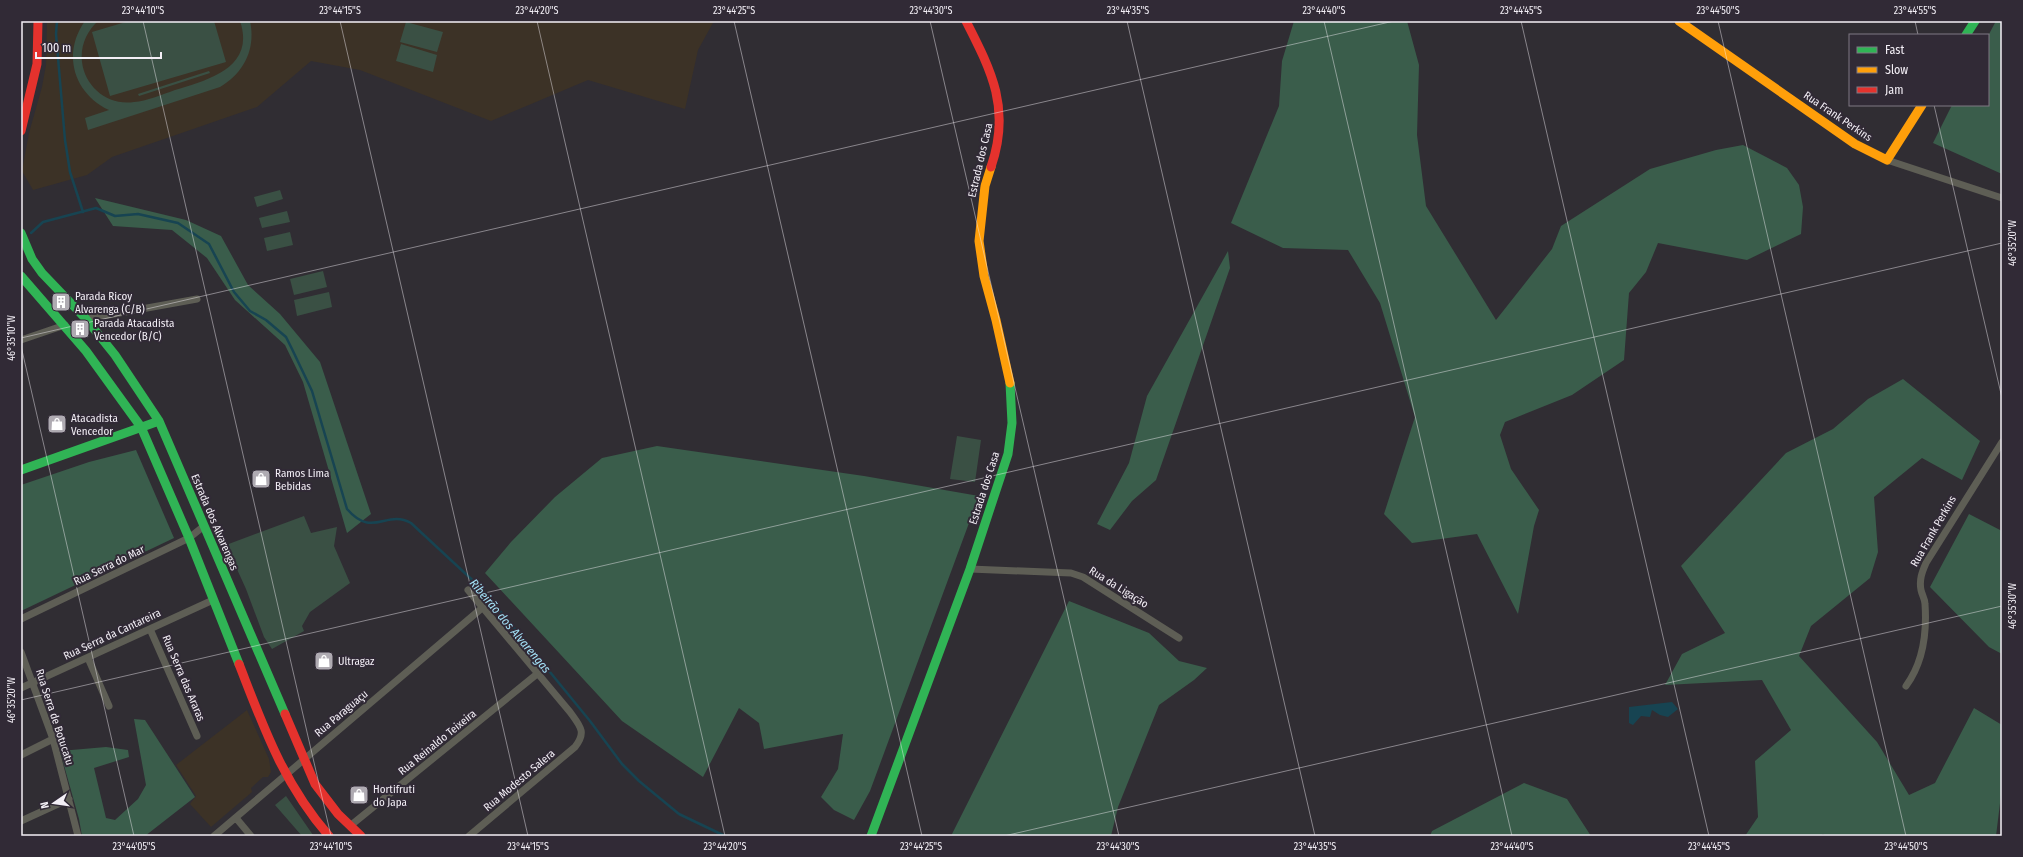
<svg xmlns="http://www.w3.org/2000/svg" width="2023" height="857" font-family="'Fira Sans Condensed',sans-serif">
<style>
.education{fill:#3c3226}
.green{fill:#3a5044}
.forest{fill:#3a5d4b}
.water{fill:#174452}
.lines{fill:none;stroke-linecap:round;stroke-linejoin:round}
.stream{stroke:#174452;stroke-width:2.5}
.street{stroke:#5e5e55;stroke-width:7}
.fast{stroke:#30b455;stroke-width:9}
.slow{stroke:#ff9f0a;stroke-width:9}
.jam{stroke:#e5322d;stroke-width:9}
.ticks{fill:none;stroke:#f3eff6;stroke-width:1;stroke-opacity:0.45}
.labels{text-anchor:middle;stroke-width:4;stroke-linejoin:round;paint-order:stroke}
.street-label{font-size:11px;fill:#f3eff6;stroke:#312a36}
.poi-label{font-size:11px;fill:#f3eff6;stroke:#312a36;text-anchor:start}
.water-label{font-size:12px;font-style:italic;fill:#a5e4fa;stroke:#312a36}
.neatline{fill:none;stroke:#f3eff6;stroke-width:1.5}
.ticks-label{font-size:10px;text-anchor:middle;fill:#f3eff6}
</style>
<rect width="100%" height="100%" fill="#302d33"/>
<path class="education" d="M47 21H714L698 50 685 109 588 80 491 121 360 70 311 61 257 107 112 157 87 175 33 190 22 171 29 133 42 87 46 65Z
M247 710 269 759 271 772 268 777H263L251 788 252 792 211 827 190 804 196 796 176 765Z"/>
<path class="green" d="M85 21H98C87 31 80 46 82 62 85 87 108 106 134 102 147 101 161 95 175 90 207 80 256 68 240 21H250C256 49 244 73 220 87L88 130 85 118 109 110C73 93 62 53 85 21Z
M129 21H214L226 62 110 96 92 32Z
M406 22 443 32 437 52 400 42Z
M401 44 437 55 433 72 396 61Z
M209 71 210 73 139 96 138 94Z
M280 190 283 199 257 207 254 197Z
M287 211 290 222 262 228 259 218Z
M290 232 293 245 267 251 264 238Z
M323 271 327 287 294 295 290 279Z
M329 292 332 307 297 316 294 300Z
M957 436 981 440 975 482 950 479Z
M304 516 311 533 337 527 334 546 350 583 310 612 302 626 304 631 272 649 264 637 246 589 226 545Z
M286 796 313 835 314 836H302L275 805Z"/>
<path class="forest" d="M1294 21H1407L1419 65 1417 135 1426 206 1496 320 1552 249 1561 226 1650 169 1716 150 1743 145 1787 168 1799 185 1803 207 1801 234 1747 260 1658 243 1646 272 1629 293 1624 360 1572 395 1505 422 1500 435 1511 469 1539 510 1534 526 1518 614 1477 534 1412 543 1384 514 1415 417 1380 303 1348 250 1283 248 1231 223 1279 106 1282 61Z
M1996 21H2002V174L1933 143 1952 105H1988V36Z
M95 198 186 220 221 236 248 285 280 314 320 362 371 514 347 533 303 382 285 345 235 300 207 258 172 230 113 226Z
M1228 251 1230 268 1156 480 1132 501 1110 530 1097 524 1129 463 1147 396Z
M1903 379 1980 441 1962 480 1922 458 1874 497 1878 552 1870 578 1811 626 1799 656 1877 742 1909 795 1935 783 1974 708 2002 725V787L1996 836H1826L1823 834 1820 836H1745L1758 817 1755 761 1791 730 1762 680 1665 685 1682 654 1725 633 1681 566 1786 453 1833 429 1868 399Z
M657 446 864 476 979 496 870 791 854 820 834 810 821 797 838 769 843 734 764 749 759 723 739 708 703 777 622 721 485 573 511 542 555 497 602 458Z
M136 450 174 538 21 611V485L89 462Z
M1969 514 2002 531V654L1989 647 1930 587Z
M1069 601 1149 633 1179 661 1207 668 1194 680 1159 705 1118 807 1111 836H951Z
M134 719 145 720 195 797 145 836H82L79 819 60 751 106 747 128 750 129 757 94 768 106 818 115 820 138 799 146 785Z
M1524 783 1567 799 1591 836H1430L1432 831Z"/>
<path class="water" d="M1672 702 1678 709 1668 717 1660 715 1652 710 1650 717 1641 716 1633 725 1629 723V707Z"/>
<g class="lines">
<path class="stream" d="M57 21 56 34 65 140 70 172 83 212
M31 233 43 222 96 208 115 216 138 214 178 223 209 244 234 292 250 311 266 320 286 337 292 349 312 391 347 509C373 539 386 509 411 523L482 589 590 721 622 764 639 781 679 814 725 836"/>
<path class="street" d="M1887 160 2002 198
M86 319 197 299
M21 340 65 325
M970 569 1071 573 1083 577 1179 638
M468 590 570 712C580 726 587 732 575 747L469 836
M21 619 189 538 204 526
M150 629 197 736
M21 652 53 739 78 836
M88 658 109 706
M1906 686C1923 663 1927 633 1925 604 1925 599 1922 595 1921 590 1919 580 1922 572 1926 563L2002 442
M21 688 213 600
M21 755 53 739
M236 818 251 836
M21 821 69 799
M350 826 537 674
M214 836 482 608"/>
<path class="fast" d="M1966 35 1975 21
M21 233 32 259 42 273 86 319 115 355 159 421 285 714
M21 276 86 351 141 427 189 538 239 664
M21 470 159 421
M871 836 970 569 1008 454 1012 423 1010 383"/>
<path class="slow" d="M1679 21 1855 144 1887 160 1922 105
M991 167 985 186 979 241 984 276 996 320 1010 383"/>
<path class="jam" d="M966 21C992 72 1011 109 991 167
M21 131 37 64 38 21
M239 664C264 728 283 783 329 836
M285 714 315 784 338 814 361 836"/>
</g>
<path class="ticks" d="M143 21 331 836M340 21 528 836M537 21 725 836M734 21 922 836M930 21 1119 836M1127 21 1315 836M1324 21 1512 836M1521 21 1709 836M1718 21 1906 836M1915 21 1918 35M1934 105 2002 398M21 338 1394 21M21 346 134 836M21 700 2002 243M1004 836 2002 606"/>
<defs>
<g id="building-square" transform="scale(1)"><rect x="-9" y="-9" width="18" height="18" rx="4" fill="#afabb2" stroke="#312a36"/><path d="M-4-6H4V6H1V3H-1V6H-4ZM-2.5-4.3h1.7v1.8h-1.7ZM.8-4.3h1.7v1.8H.8ZM-2.5-1h1.7V.8h-1.7ZM.8-1h1.7V.8H.8Z" fill="#fff"/></g>
<g id="shop-square" transform="scale(1)"><rect x="-9" y="-9" width="18" height="18" rx="4" fill="#afabb2" stroke="#312a36"/><path d="M-5-2.5h2.3a2.7 3.5 0 0 1 5.4 0H5L5.5 6h-11ZM-1.5-2.5h3a1.5 2.3 0 0 0-3 0Z" fill="#fff"/></g>
</defs>
<g fill-rule="evenodd">
<use href="#building-square" x="61" y="302"/>
<use href="#building-square" x="80" y="329"/>
<use href="#shop-square" x="57" y="424"/>
<use href="#shop-square" x="261" y="479"/>
<use href="#shop-square" x="324" y="661"/>
<use href="#shop-square" x="359" y="795"/>
</g>
<g class="labels">
<g class="street-label">
<text transform="translate(1838 116) rotate(34)" y="4">Rua Frank Perkins</text>
<text transform="translate(980 160) rotate(-77)" y="4">Estrada dos Casa</text>
<text transform="translate(984 488) rotate(-72)" y="4">Estrada dos Casa</text>
<text transform="translate(215 522) rotate(67)" y="4">Estrada dos Alvarengas</text>
<text transform="translate(1933 531) rotate(-60)" y="4">Rua Frank Perkins</text>
<text transform="translate(109 565) rotate(-26)" y="4">Rua Serra do Mar</text>
<text transform="translate(1119 587) rotate(32)" y="4">Rua da Ligação</text>
<text transform="translate(112 634) rotate(-25)" y="4">Rua Serra da Cantareira</text>
<text transform="translate(184 678) rotate(67)" y="4">Rua Serra das Araras</text>
<text transform="translate(341 713) rotate(-40)" y="4">Rua Paraguaçu</text>
<text transform="translate(55 717) rotate(72)" y="4">Rua Serra de Botucatu</text>
<text transform="translate(437 742) rotate(-39)" y="4">Rua Reinaldo Teixeira</text>
<text transform="translate(519 780) rotate(-40)" y="4">Rua Modesto Salera</text>
</g>
<g class="poi-label">
<text x="75" y="300">Parada Ricoy<tspan x="75" dy="13">Alvarenga (C/B)</tspan></text>
<text x="94" y="327">Parada Atacadista<tspan x="94" dy="13">Vencedor (B/C)</tspan></text>
<text x="71" y="422">Atacadista<tspan x="71" dy="13">Vencedor</tspan></text>
<text x="275" y="477">Ramos Lima<tspan x="275" dy="13">Bebidas</tspan></text>
<text x="338" y="665">Ultragaz</text>
<text x="373" y="793">Hortifruti<tspan x="373" dy="13">do Japa</tspan></text>
</g>
<g class="water-label">
<text transform="translate(510 626) rotate(50)" y="4">Ribeirão dos Alvarengas</text>
</g>
</g>
<rect width="2023" height="857" fill="none" stroke="#312a36" stroke-width="44"/>
<rect x="1849" y="34" width="140" height="72" fill="#312a36" stroke="#7f7983"/>
<rect x="1857" y="47" width="20" height="6" fill="#30b455" stroke="#7f7983"/>
<text x="1885" y="54" font-size="12" fill="#f3eff6">Fast</text>
<rect x="1857" y="67" width="20" height="6" fill="#ff9f0a" stroke="#7f7983"/>
<text x="1885" y="74" font-size="12" fill="#f3eff6">Slow</text>
<rect x="1857" y="87" width="20" height="6" fill="#e5322d" stroke="#7f7983"/>
<text x="1885" y="94" font-size="12" fill="#f3eff6">Jam</text>
<g transform="translate(54 803) rotate(257)" stroke="#312a36" stroke-width="3" paint-order="stroke">
<path d="M0-3L7 15L0 10L-7 15Z" fill="#f3eff6"/>
<text y="-6" font-size="11" font-weight="bold" text-anchor="middle" fill="#f3eff6">N</text>
</g>
<path d="M36 52v6h125v-6" fill="none" stroke="#f3eff6" stroke-width="2"/>
<text x="42" y="52" font-size="12" fill="#f3eff6" stroke="#312a36" stroke-width="3" paint-order="stroke">100 m</text>
<rect x="22" y="22" width="1979" height="813" class="neatline"/>
<g class="ticks-label">
<text x="143" y="14">23°44'10"S</text>
<text x="340" y="14">23°44'15"S</text>
<text x="537" y="14">23°44'20"S</text>
<text x="734" y="14">23°44'25"S</text>
<text x="931" y="14">23°44'30"S</text>
<text x="1128" y="14">23°44'35"S</text>
<text x="1324" y="14">23°44'40"S</text>
<text x="1521" y="14">23°44'45"S</text>
<text x="1718" y="14">23°44'50"S</text>
<text x="1915" y="14">23°44'55"S</text>
<text transform="translate(2012 243) rotate(-90)" y="4">46°35'20"W</text>
<text transform="translate(11 338) rotate(-90)" y="4">46°35'10"W</text>
<text transform="translate(2012 606) rotate(-90)" y="4">46°35'30"W</text>
<text transform="translate(11 700) rotate(-90)" y="4">46°35'20"W</text>
<text x="134" y="850">23°44'05"S</text>
<text x="331" y="850">23°44'10"S</text>
<text x="528" y="850">23°44'15"S</text>
<text x="725" y="850">23°44'20"S</text>
<text x="921" y="850">23°44'25"S</text>
<text x="1118" y="850">23°44'30"S</text>
<text x="1315" y="850">23°44'35"S</text>
<text x="1512" y="850">23°44'40"S</text>
<text x="1709" y="850">23°44'45"S</text>
<text x="1906" y="850">23°44'50"S</text>
</g>
</svg>
